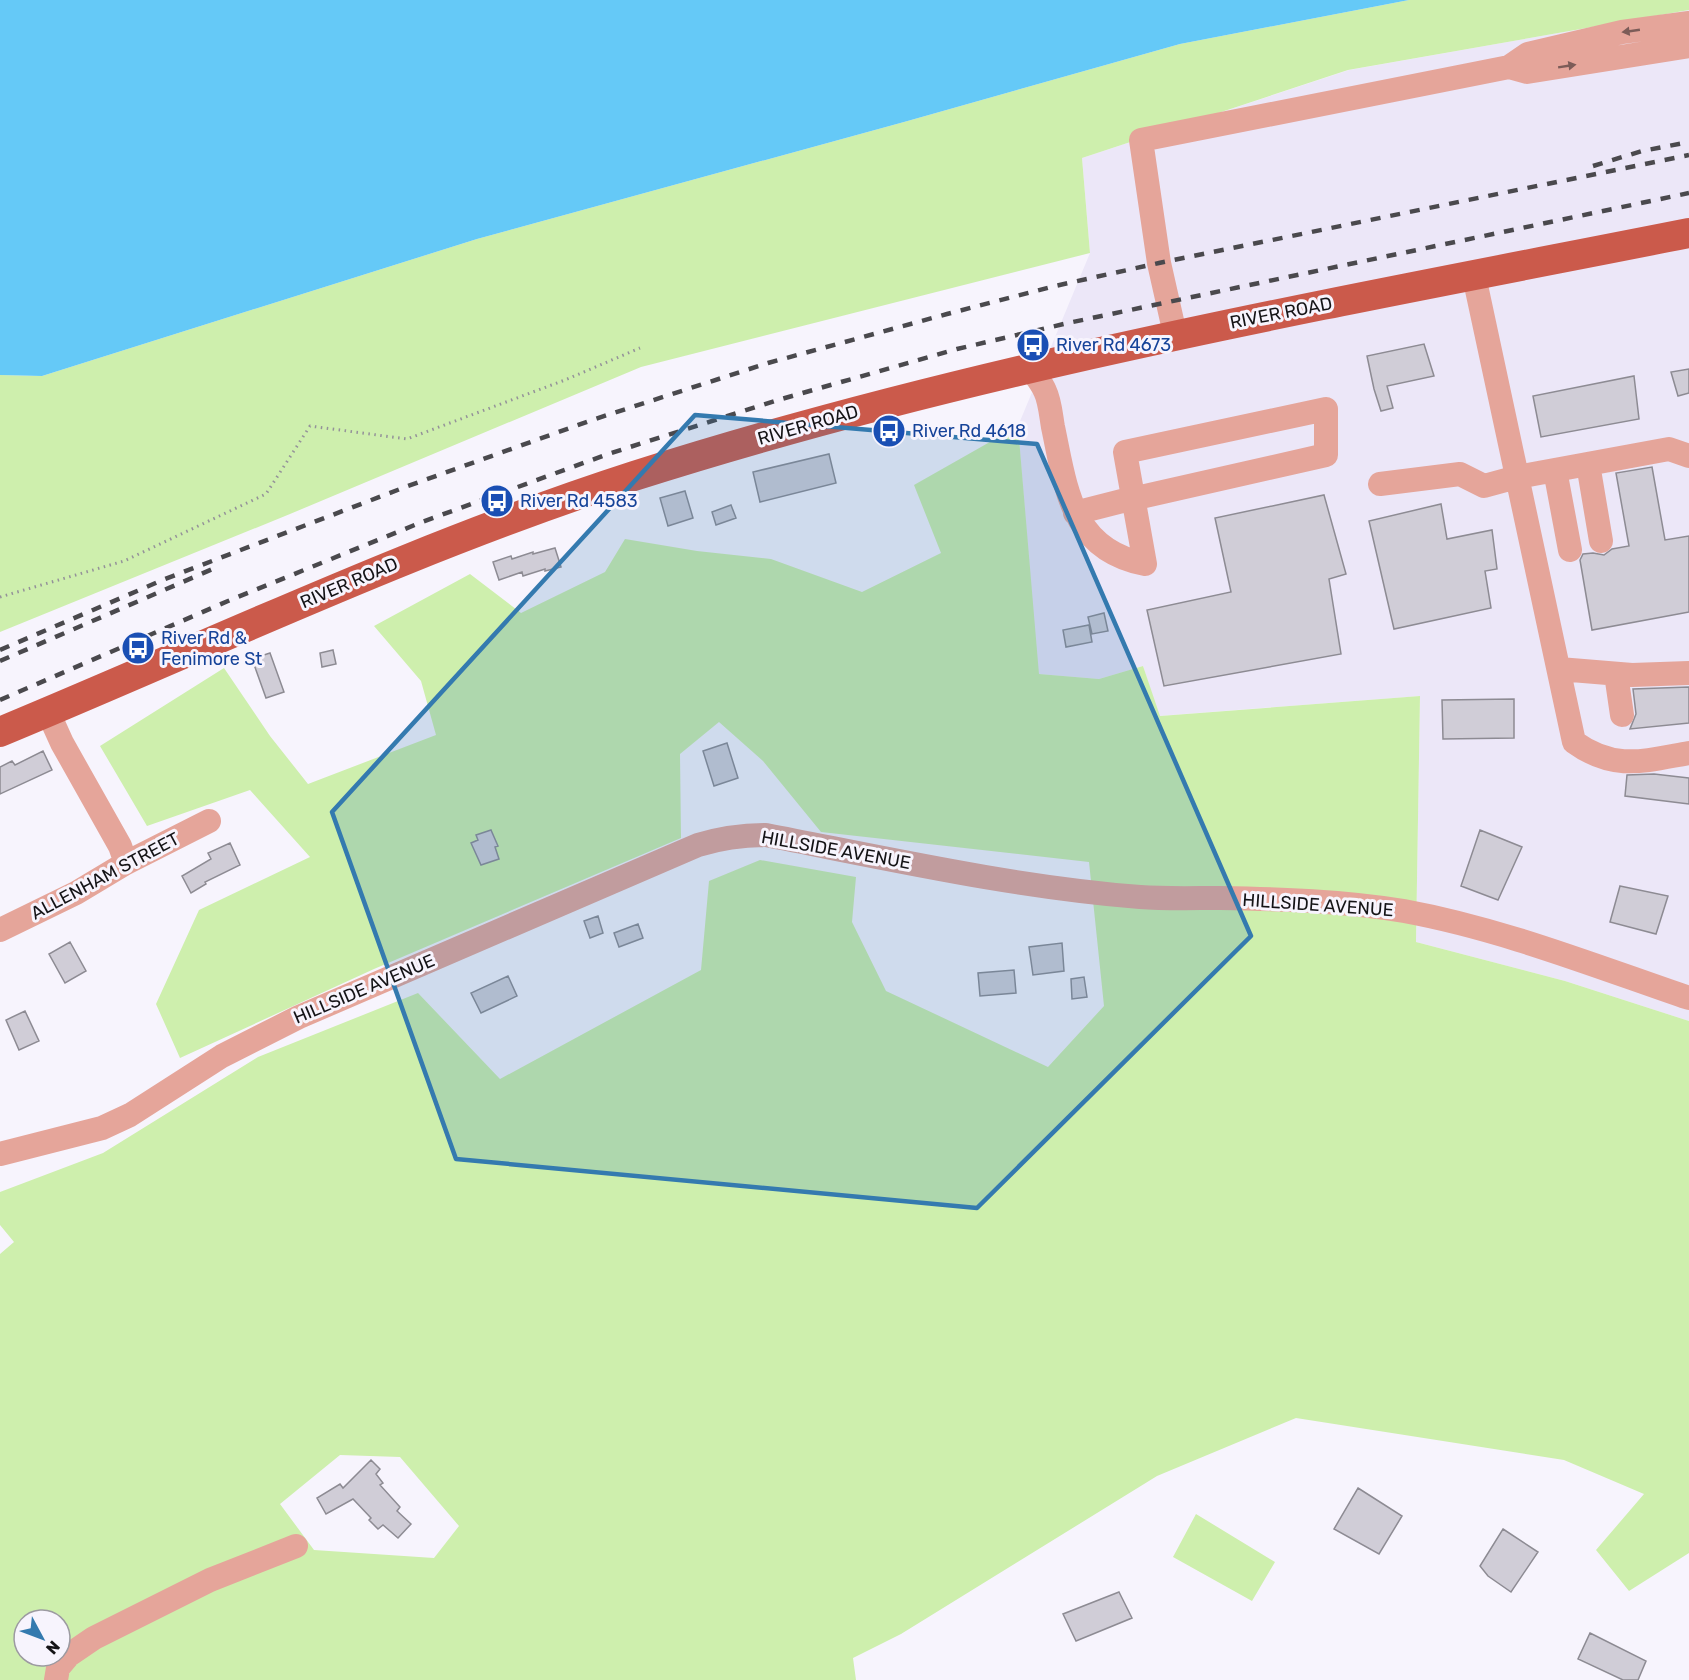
<svg xmlns="http://www.w3.org/2000/svg" width="1689" height="1680" font-family="Rubik,sans-serif">
<style>
.built{fill:#ece7f8}
.green{fill:#ceefad;fill-rule:evenodd}
.water{fill:#65c9f7}
.building{fill:#d0cdd7;stroke:#8d8b93;stroke-width:1.5}
.lines{fill:none;stroke-linecap:round;stroke-linejoin:round}
.path{stroke:#949299;stroke-width:3;stroke-dasharray:1.5 4.5;stroke-linecap:butt}
.minor{stroke:#e5a59a;stroke-width:24}
.major{stroke:#cb5a4b;stroke-width:30}
.rail{stroke:#4a494d;stroke-width:4.5;stroke-dasharray:10 10;stroke-linecap:butt}
.oneway{fill:#7c5c58}
.marked{fill:#347aaf;fill-opacity:0.2;stroke:#347aaf;stroke-width:4.5;stroke-linejoin:round}
.labels{text-anchor:middle;stroke-width:6;stroke-linejoin:round;paint-order:stroke}
.street-label{font-size:18px;fill:#141316;stroke:#f7f4fd}
.transit-label{font-size:18px;fill:#164399;stroke:#f7f4fd;text-anchor:start}
</style>
<rect width="100%" height="100%" fill="#f7f4fd"/>
<path class="built" d="M1689 10V1021L1565 981 1416 942 1420 696 1159 716 1143 666 1099 679 1038 674 1018 426 1090 253 1082 158 1349 70Z"/>
<path class="green" d="M1409 0H1689V10L1348 70 1082 158 1090 253 641 367 290 514 0 632V375L42 376 477 239 904 122 1180 44Z
M1018 426 1039 674 1099 679 1143 666 1160 716 1420 696 1416 942 1565 981 1689 1021V1553L1629 1591 1596 1550 1644 1494 1564 1460 1296 1418 1157 1476 901 1634 853 1658 856 1680H0V1254L14 1242 0 1225V1192L103 1153 258 1057 418 993 500 1079 701 970 709 881 760 860 856 877 852 922 886 991 1048 1067 1104 1006 1089 862 821 832 763 761 719 722 680 754 681 838 374 969 180 1058 156 1004 199 910 310 857 250 790 147 826 100 746 224 668 270 736 308 784 436 735 421 681 374 626 470 574 521 613 605 572 625 539 697 551 771 559 862 592 941 553 914 485ZM340 1455 400 1457 459 1526 434 1558 314 1550 280 1504ZM24 1620H60V1656H24Z
M1196 1514 1275 1562 1252 1601 1173 1557Z"/>
<path class="water" d="M0 0H1409L1180 44 904 122 477 239 42 376 0 375Z"/>
<path class="building" d="M1424 344 1434 376 1387 386 1393 408 1381 411 1374 389 1367 356Z
M1689 369V393L1678 396 1671 372Z
M1634 376 1639 419 1541 437 1533 396Z
M829 454 836 483 760 502 753 472Z
M1652 467 1665 540 1689 536V612L1592 630 1580 560 1583 554 1593 553 1604 555 1612 549 1629 546 1616 473Z
M685 491 693 518 668 526 660 498Z
M1324 495 1346 574 1329 579 1341 654 1164 686 1147 610 1231 592 1215 518Z
M1441 504 1447 539 1492 530 1497 569 1485 571 1491 608 1394 629 1369 521Z
M731 505 736 518 716 525 712 512Z
M555 548 561 567 545 571V569L523 576 522 572 499 580 493 562 511 556 512 559 533 552V554Z
M1104 613 1108 631 1092 634 1088 617Z
M1089 625 1092 642 1066 647 1063 630Z
M333 650 336 664 322 667 320 653Z
M270 653 284 692 266 698 252 659Z
M1689 687V723L1630 729 1636 714 1633 689Z
M1514 699V738L1443 739 1442 700Z
M727 743 738 778 714 786 703 751Z
M43 751 52 770 0 794V767L12 761 15 765Z
M1654 774 1689 778V804L1625 796 1627 775Z
M491 830 498 846 495 847 499 859 481 865 471 843 478 840 476 835Z
M1480 830 1522 847 1498 900 1461 886Z
M230 843 240 865 205 882 206 884 191 893 182 876 211 859 208 853Z
M1620 886 1668 896 1656 934 1610 922Z
M598 916 603 933 590 938 584 921Z
M638 924 643 938 619 947 614 933Z
M70 942 86 971 65 983 49 954Z
M1062 943 1064 971 1033 975 1029 947Z
M1014 970 1016 993 980 996 978 973Z
M508 976 517 996 481 1013 471 993Z
M1084 977 1087 997 1072 999 1071 979Z
M25 1011 39 1041 19 1050 6 1020Z
M371 1460 380 1469 376 1474 383 1483 380 1485 400 1507 397 1511 411 1524 398 1538 383 1525 378 1529 369 1520 371 1518 353 1499 326 1514 317 1498 340 1484 343 1488Z
M1358 1488 1402 1516 1379 1554 1334 1529Z
M1503 1529 1538 1552 1511 1592 1488 1576 1480 1566Z
M1119 1592 1132 1618 1076 1641 1063 1614Z
M1590 1633 1646 1661 1638 1680H1623L1578 1659Z"/>
<g class="lines">
<path class="path" d="M0 597 124 561 266 494 310 426 407 439 565 380 640 348"/>
<path class="minor" d="M1509 67 1527 72 1689 46
M1474 276 1574 742C1614 771 1644 761 1689 753
M1175 334 1159 263 1141 140 1509 67 1528 54 1622 32 1689 23
M1030 368C1035 375 1042 383 1045 391 1050 401 1051 416 1053 427 1066 488 1071 550 1145 564L1125 452 1326 409V455L1132 499 1126 500 1075 513
M1588 464 1601 541
M1555 470 1570 550
M1380 484 1460 474 1484 486 1517 477 1669 449 1689 456
M1559 669 1632 675 1689 673
M1616 674 1622 715
M48 712 62 743 120 846 126 863
M0 930 76 893 126 863 209 821
M0 1154 102 1128 130 1115 222 1056 299 1017 698 845C721 838 742 835 766 835 890 859 1014 887 1140 897 1166 899 1194 898 1220 898 1282 899 1343 901 1404 911 1502 929 1595 966 1689 998
M56 1680 58 1668 69 1655 94 1638 210 1580 296 1546"/>
<path class="major" d="M0 732C210 645 417 546 634 476 979 366 1334 303 1689 233"/>
<path class="rail" d="M1593 166 1642 151 1689 142
M0 650 165 579 408 486 595 419 768 363 947 314 1055 286 1159 263 1689 155
M0 661 215 568
M0 700 228 601 422 522 608 454 778 400 957 349 1068 323 1689 193"/>
</g>
<defs><path id="oneway-solid" d="M-6-.8H1V-3.2L6.5 0L1 3.2V.8H-6Z" transform="scale(1.5)"/></defs>
<g class="oneway">
<use href="#oneway-solid" transform="translate(1631 31) rotate(172)"/>
<use href="#oneway-solid" transform="translate(1567 66) rotate(-9)"/>
</g>
<path class="marked" d="M695 415 1037 444 1251 936 977 1208 456 1159 332 812Z"/>
<defs>
<g id="bus-disc" transform="scale(1.725)"><circle r="9.5" fill="#1a4fb4" stroke="#f7f4fd"/><path d="M-5-6H5V4H4V6H2V4H-2V6H-4V4H-5ZM-3.5-4V0h7V-4ZM-3.5 1.2v1.5H-2V1.2ZM2 1.2v1.5H3.5V1.2Z" fill="#fff"/></g>
</defs>
<g fill-rule="evenodd">
<use href="#bus-disc" x="1033" y="345"/>
<use href="#bus-disc" x="889" y="431"/>
<use href="#bus-disc" x="497" y="501"/>
<use href="#bus-disc" x="138" y="648"/>
</g>
<g class="labels">
<g class="street-label">
<text transform="translate(1281 313) rotate(-11)" y="6">RIVER ROAD</text>
<text transform="translate(808 425) rotate(-16)" y="6">RIVER ROAD</text>
<text transform="translate(349 583) rotate(-23)" y="6">RIVER ROAD</text>
<text transform="translate(836 850) rotate(10)" y="6">HILLSIDE AVENUE</text>
<text transform="translate(105 876) rotate(-28)" y="6">ALLENHAM STREET</text>
<text transform="translate(1318 905) rotate(4)" y="6">HILLSIDE AVENUE</text>
<text transform="translate(364 989) rotate(-23)" y="6">HILLSIDE AVENUE</text>
</g>
<g class="transit-label">
<text x="1056" y="351">River Rd 4673</text>
<text x="912" y="437">River Rd 4618</text>
<text x="520" y="507">River Rd 4583</text>
<text x="161" y="644">River Rd &amp;<tspan x="161" dy="21">Fenimore St</tspan></text>
</g>
</g>
<g transform="translate(42 1638) rotate(131)"><circle r="28" fill="#f7f4fd" stroke="#9c9aa1" stroke-width="1.5"/>
<path d="M0-4.5L10 22L0 15L-10 22Z" fill="#347aaf"/>
<text y="-9" font-size="16" font-weight="bold" text-anchor="middle" fill="#141316">N</text>
</g>
</svg>
